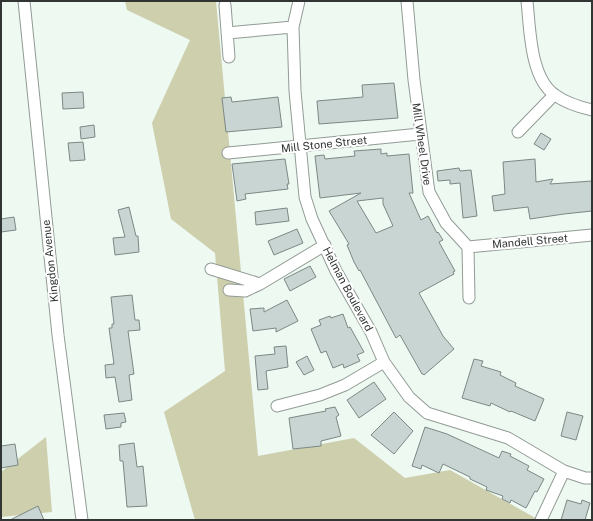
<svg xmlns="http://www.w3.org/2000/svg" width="593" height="521" font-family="'Public Sans',sans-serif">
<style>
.green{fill:#cdcfad}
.building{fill:#c8d5d3;stroke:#7c8885;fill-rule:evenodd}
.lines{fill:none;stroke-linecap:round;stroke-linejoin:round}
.street-casing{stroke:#929b95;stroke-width:13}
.street{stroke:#fff;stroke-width:11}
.labels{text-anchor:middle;stroke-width:4;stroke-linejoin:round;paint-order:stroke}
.street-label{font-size:11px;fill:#313533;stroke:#fff}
</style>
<rect width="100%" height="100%" fill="#eef9f2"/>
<path class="green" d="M125 1H216L258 456 354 438 405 478 450 470 539 520H195L164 412 225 371 215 253 171 219 152 123 190 40 127 10Z
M46 437 52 512 1 517V472Z"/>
<path class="building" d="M394 83 398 118 319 124 317 101 363 97 362 85Z
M83 92 84 108 63 109 62 93Z
M231 97 232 102 278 97 282 127 226 132 222 98Z
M94 125 95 137 81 139 80 127Z
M541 133 551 139 544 150 534 144Z
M83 142 85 160 70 161 68 143Z
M381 149V154L387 153V156L409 154 413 193H409L421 220 428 216 437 233 438 232 443 240 439 242 455 271 453 272 454 274 419 293 443 336 454 349 424 375 423 374H422L400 335 396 338 360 270 359 271 354 262 347 245 349 244 329 211 361 193 320 198 315 156 324 155 325 159 355 156 354 151ZM383 198V204L393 226 376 233 357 201Z
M285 159 289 184H287L288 189 245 194 246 199 237 201 232 164Z
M535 159 536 182 553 179 550 184 592 181V211L564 214 530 219 528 207 494 211 492 196 505 194 503 162Z
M459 168 460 171 471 170 477 216 463 218 460 183 450 184V180L438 181 437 171Z
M129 207 136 236H138L139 252 115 255 113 238 125 237 118 210Z
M287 208 289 221 256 225 255 212Z
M14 217 16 230 1 232V219Z
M297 229 303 243 274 255 268 241Z
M310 266 316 277 290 291 284 279Z
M132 295 135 320H139L140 330 128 331 134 374 129 375 132 400 119 402 115 377 106 378 105 365 114 364 109 328H112V324H114L111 297Z
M287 300 298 321 276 332V328L253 331 250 309 264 308V312Z
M343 314 348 328 350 327 364 352 357 355 360 361 344 368 343 364 333 368 326 351 321 353 311 329 321 325 319 320 330 316 331 318Z
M286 346 288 367 266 371 268 389 258 390 255 356 275 354 274 347Z
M307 356 314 370 304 375 296 362Z
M474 359 483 361 481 366 501 372 500 375 516 383 515 386 544 399 535 421 511 411 510 412 491 403 490 406 462 398Z
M374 382 386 399 359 418 347 400Z
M335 407 339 415 336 417 341 436 321 441V446L293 449 289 418 326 411 325 409Z
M394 412 413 431 394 454 371 435Z
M567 412 583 416 576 440 561 436Z
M124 413 126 422 121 423V427L106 429 104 415Z
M425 427 447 434 499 458 502 451 511 454 510 456 529 466 527 470 544 479 537 492 535 491 526 508 511 500 510 503 502 499 503 496 486 490 487 487 470 479V477L443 464 439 473 422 465 421 469 412 466Z
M134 443 137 467 143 466 147 506 127 507 123 461H120L119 445Z
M15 444 18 465 1 468V446Z
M567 500 581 504 582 500 590 503 585 520H561Z
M38 506 44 520H10Z"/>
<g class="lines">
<g class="street-casing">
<path id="street" d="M24 1 58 335 82 520
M299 1 293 27 295 91 305 197 312 219 336 271 371 332 384 362 409 397 427 413 508 438 564 471 585 478H592
M407 1 414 80 429 192 446 223 468 247 469 298
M527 1C530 29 530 78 555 95 566 103 579 107 592 110
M225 5 229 57
M227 33 293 27
M518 132 554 95
M228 153 420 134
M468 247 592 235
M211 269 260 284
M229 290 245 291 260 284 325 245
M277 406 320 395 345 385 384 362
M541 520 564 471"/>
</g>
<use href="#street" class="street"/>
</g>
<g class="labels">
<g class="street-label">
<text transform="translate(324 144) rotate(-6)" y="4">Mill Stone Street</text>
<text transform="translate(422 144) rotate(82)" y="4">Mill Wheel Drive</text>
<text transform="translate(530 241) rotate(-5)" y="4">Mandell Street</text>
<text transform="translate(50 261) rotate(-96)" y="4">Kingdon Avenue</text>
<text transform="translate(348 289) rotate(62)" y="4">Helman Boulevard</text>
</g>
</g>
<rect width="593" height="521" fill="none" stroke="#313533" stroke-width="4"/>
</svg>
